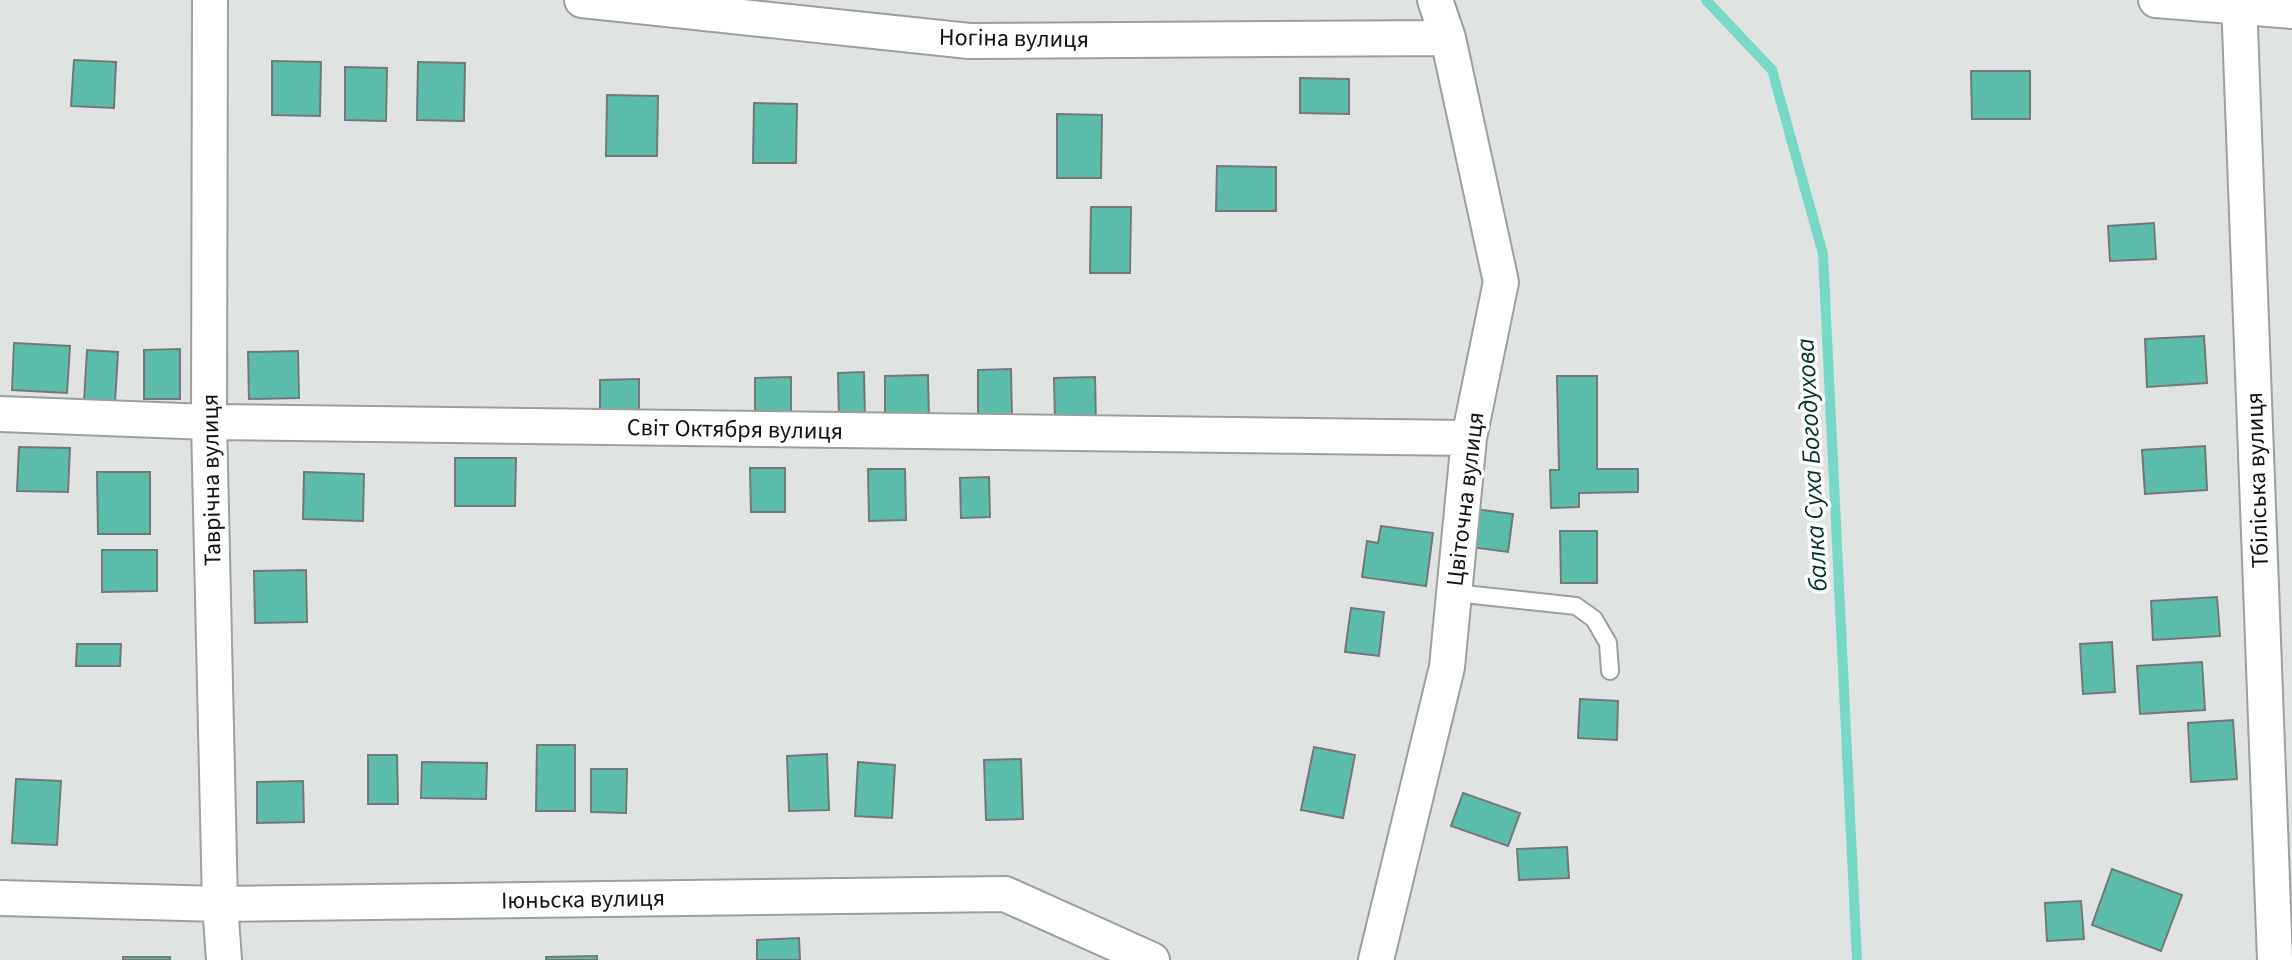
<svg xmlns="http://www.w3.org/2000/svg" width="2292" height="960" font-family="'Source Sans 3',sans-serif">
<style>
.lines{fill:none;stroke-linecap:round;stroke-linejoin:round}
.stream{stroke:#77d8c4;stroke-width:10}
.building{fill:#5cbdab;stroke:#757878;stroke-width:2}
.service-casing{stroke:#9c9f9e;stroke-width:20}
.minor-casing{stroke:#9c9f9e;stroke-width:38}
.service{stroke:#fff;stroke-width:16}
.minor{stroke:#fff;stroke-width:34}
.labels{text-anchor:middle;stroke-width:7;stroke-linejoin:round;paint-order:stroke}
.street-label{font-size:24px;fill:#111212;stroke:#fff}
.water-label{font-size:26px;font-style:italic;fill:#01312a;stroke:#fff}
</style>
<rect width="100%" height="100%" fill="#dfe3e2"/>
<g class="lines">
<path class="stream" d="M1706 0 1772 70 1823 254 1857 960"/>
</g>
<path class="building" d="M74 60 116 62 114 108 71 106Z
M272 61 321 62 320 116 272 115Z
M418 62 465 63 464 121 417 120Z
M345 67 387 68 386 121 345 120Z
M1971 71H2030V119H1972Z
M1300 78 1349 79V114L1300 113Z
M607 95 658 96 657 156H606Z
M754 103 797 104 796 163H753Z
M1057 114 1102 115 1101 178H1057Z
M1217 166 1276 167V211H1216Z
M1091 207H1131L1130 273H1090Z
M2154 223 2156 259 2110 261 2108 226Z
M2204 336 2207 383 2147 387 2145 339Z
M14 343 70 346 67 393 12 390Z
M180 349V399H144V350Z
M87 350 118 352 115 403 84 402Z
M298 351 299 398 249 399 248 352Z
M1011 369 1012 421H978V370Z
M864 372 865 417H839L838 373Z
M928 375 929 419H885V376Z
M1557 376H1597V469H1638V492L1579 493V507L1551 508 1550 470H1559Z
M791 377V418L755 419V378Z
M1095 377 1096 423 1055 424 1054 378Z
M639 379V414L600 415V380Z
M2205 446 2207 490 2145 494 2142 450Z
M19 447 70 448 68 492 17 491Z
M455 458H516L515 506H455Z
M750 468H785V512H751Z
M868 469H905L906 520 869 521Z
M97 472H150V534H98Z
M304 472 364 474 363 521 303 519Z
M989 477 990 517 961 518 960 478Z
M1475 509 1513 514 1508 552 1470 547Z
M1381 526 1433 533 1426 586 1362 577 1367 541 1378 543Z
M1560 531H1597V583H1561Z
M102 550H157V591L102 592Z
M306 570 307 622 255 623 254 571Z
M2217 597 2220 636 2153 640 2151 601Z
M1351 608 1384 612 1379 656 1345 652Z
M2112 642 2115 692 2083 694 2080 644Z
M77 644H121L120 666H76Z
M2202 662 2205 710 2140 714 2137 666Z
M1580 699 1618 701 1617 740 1578 738Z
M2233 720 2237 779 2191 782 2188 723Z
M537 745H575V811H536Z
M1314 747 1355 755 1343 818 1301 810Z
M827 754 829 810 789 811 787 756Z
M368 755H397L398 804H368Z
M1021 759 1023 819 986 820 984 760Z
M422 762 487 763 486 799 421 798Z
M858 762 895 765 892 818 855 816Z
M591 769H627L626 813 591 812Z
M16 779 61 781 57 845 12 843Z
M303 781 304 822 257 823V782Z
M1463 793 1520 813 1508 846 1451 826Z
M1567 847 1569 878 1519 880 1517 849Z
M2112 869 2182 895 2161 951 2092 925Z
M2081 901 2084 939 2047 941 2045 903Z
M799 938 800 960H757V940Z
M597 956V960H546V957Z
M123 957H170V960H123Z"/>
<g class="lines">
<g class="service-casing">
<path id="service" d="M1455 593 1576 606 1594 619 1608 643 1610 671"/>
</g>
<g class="minor-casing">
<path id="minor" d="M210 0 209 422 220 904 224 960
M582 0 969 41 1448 38
M2156 0 2292 11
M2239 0 2275 960
M0 414 209 422 1469 438
M0 898 220 904 1005 894 1152 960
M1376 960 1447 667 1469 438 1501 282 1448 38 1435 0"/>
</g>
<use href="#service" class="service"/>
<use href="#minor" class="minor"/>
</g>
<g class="labels">
<g class="street-label">
<text transform="translate(1014 38) rotate(1)" y="8">Ногіна вулиця</text>
<text transform="translate(735 429) rotate(1)" y="8">Світ Октября вулиця</text>
<text transform="translate(211 480) rotate(-91)" y="8">Таврічна вулиця</text>
<text transform="translate(2257 480) rotate(-92)" y="8">Тбіліська вулиця</text>
<text transform="translate(1465 499) rotate(-83)" y="8">Цвiточна вулиця</text>
<text transform="translate(583 899) rotate(-1)" y="8">Iюньска вулиця</text>
</g>
<g class="water-label">
<text transform="translate(1811 465) rotate(-93)" y="9">балка Суха Богодухова</text>
</g>
</g>
</svg>
